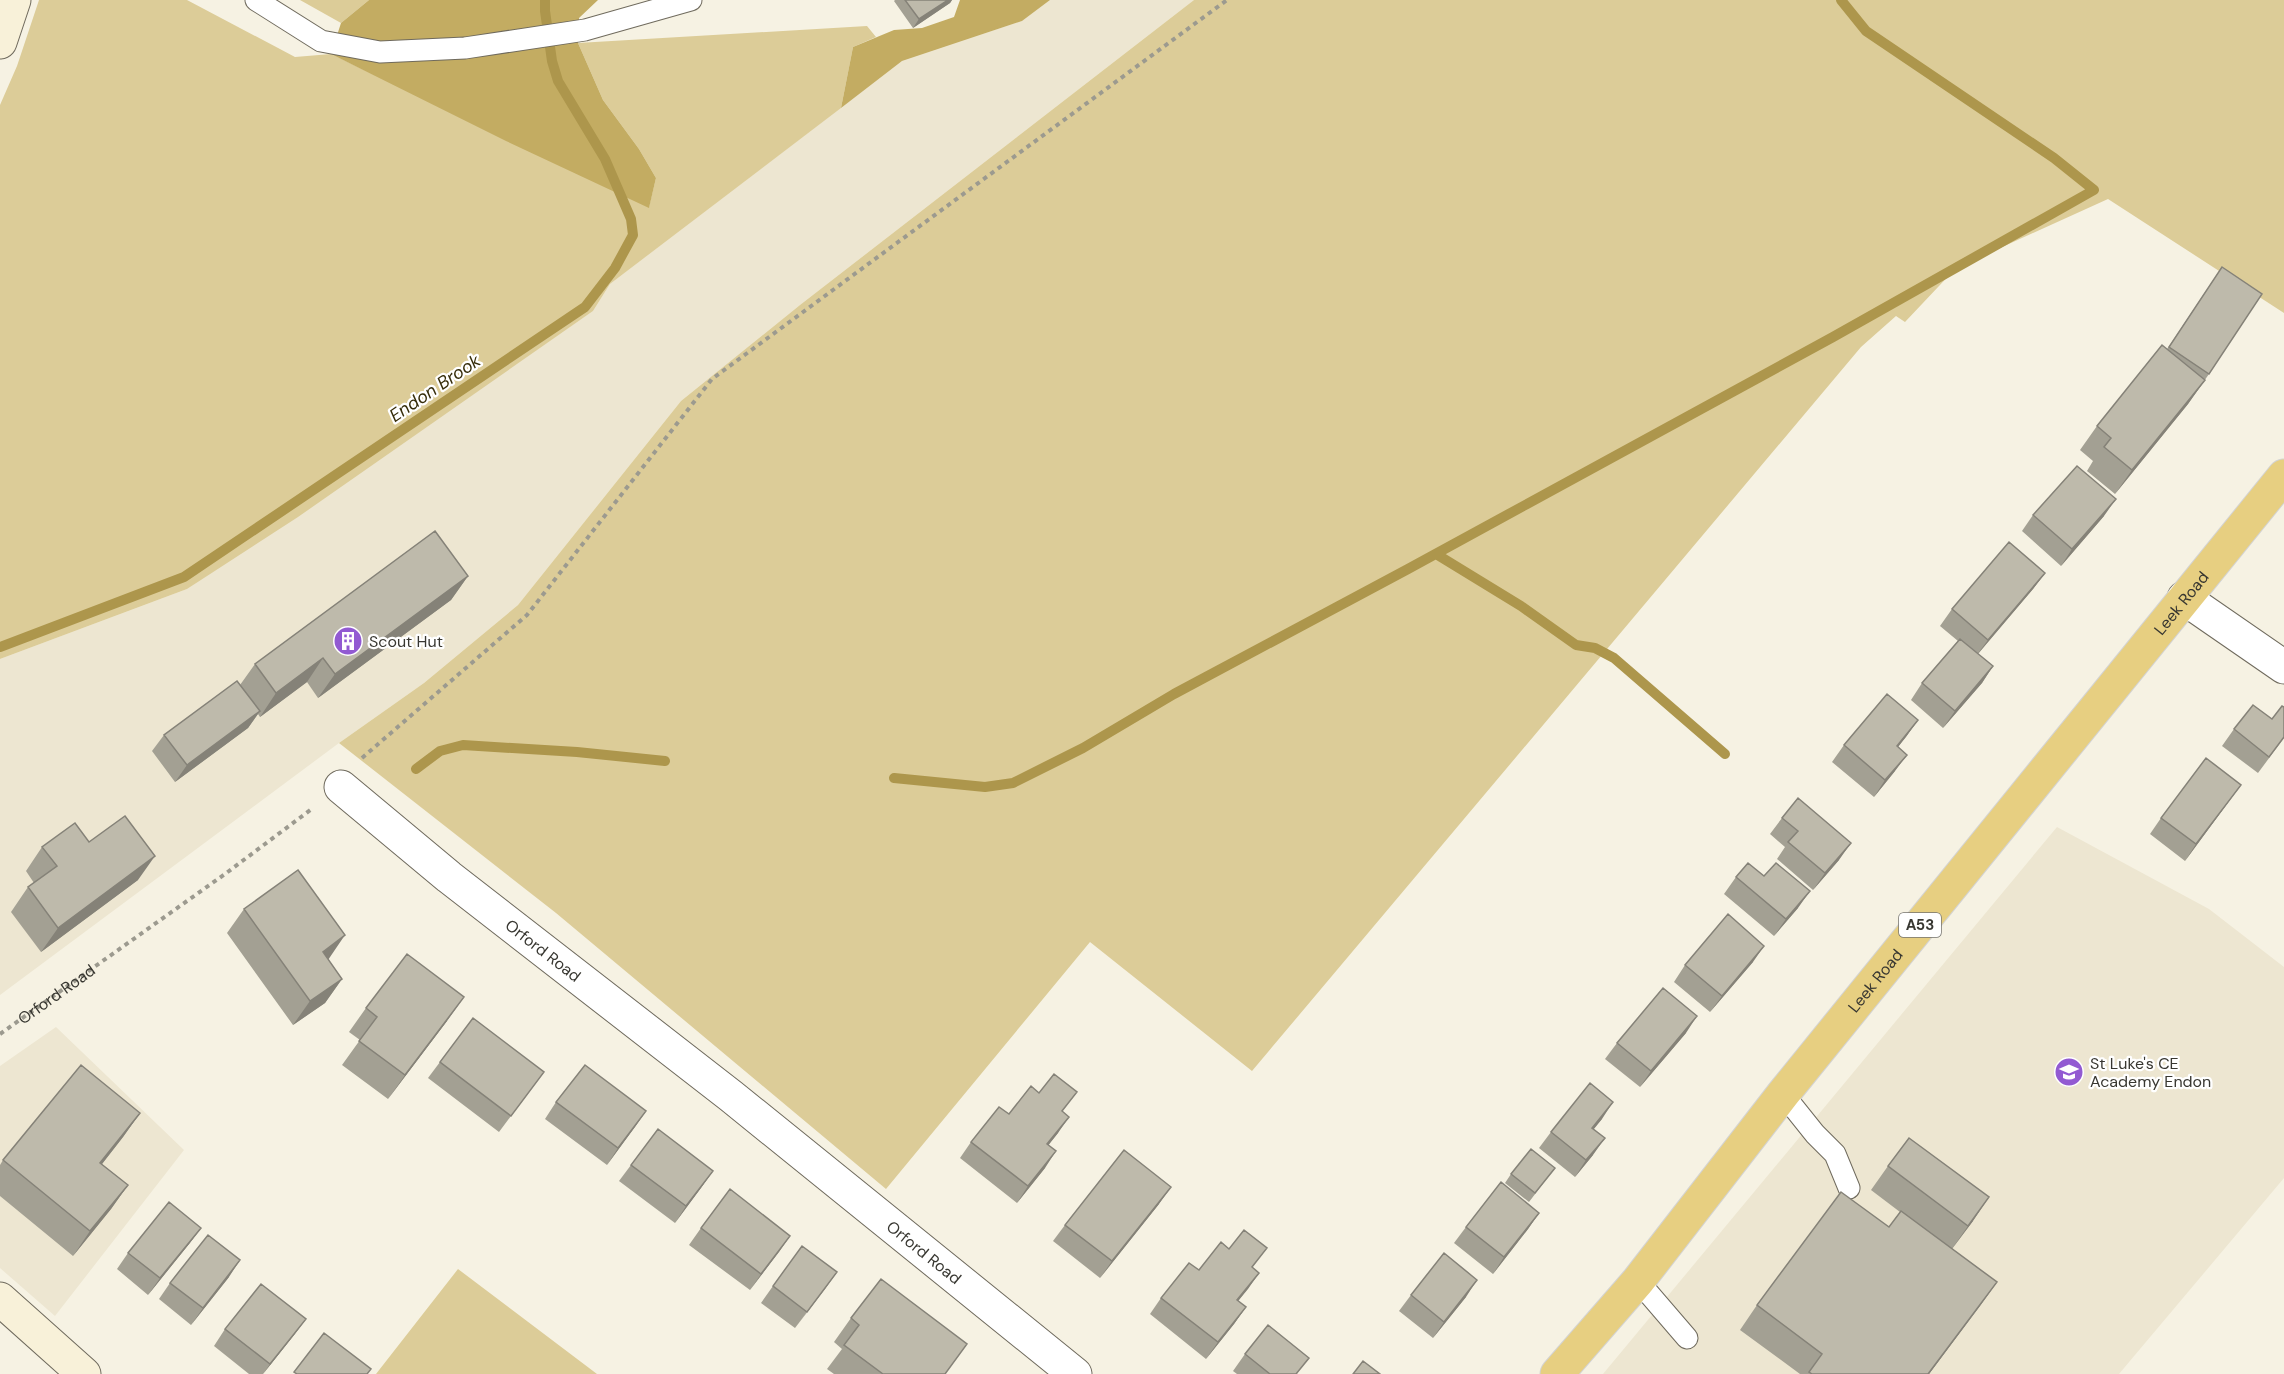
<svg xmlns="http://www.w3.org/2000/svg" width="2284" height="1374" font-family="'DM Sans',sans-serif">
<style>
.built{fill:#ede6d1}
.green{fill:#dccc98}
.forest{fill:#c3ac62}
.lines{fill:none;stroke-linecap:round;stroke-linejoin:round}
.stream{stroke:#ad964c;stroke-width:10}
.lane-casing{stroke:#6f6a5d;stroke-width:23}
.street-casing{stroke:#6f6a5d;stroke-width:35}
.secondary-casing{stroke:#6f6a5d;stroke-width:35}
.highway-casing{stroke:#d3d3d2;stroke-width:35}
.path{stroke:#9c9a8f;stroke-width:4;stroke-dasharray:4.5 4.5;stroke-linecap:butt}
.lane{stroke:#fff;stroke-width:21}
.street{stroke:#fff;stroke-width:33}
.secondary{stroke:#f8f1d9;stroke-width:33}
.highway{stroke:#e7cf81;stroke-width:33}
.wall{fill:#a3a093}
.shaded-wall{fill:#858278}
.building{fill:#bebaab;stroke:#858278;stroke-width:1.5}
.labels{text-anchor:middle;stroke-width:4.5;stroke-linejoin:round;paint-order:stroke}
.shield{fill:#fff;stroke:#74736f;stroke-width:1.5}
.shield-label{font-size:15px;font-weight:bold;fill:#383731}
.street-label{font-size:16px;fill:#383731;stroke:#fff}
.poi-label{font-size:16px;fill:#383731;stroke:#fff;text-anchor:start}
.water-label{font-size:18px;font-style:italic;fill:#352c09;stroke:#fff}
</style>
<rect width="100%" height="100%" fill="#f6f2e3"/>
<path class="built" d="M1050 0H1194L800 305 681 401 518 605 424 683 339 743 0 995V659L187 589 593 311 610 284 902 61 1022 21Z
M2057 827 2209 909 2284 967V1178L2119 1374H1603Z
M56 1027 184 1150 55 1316 0 1268V1066Z"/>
<path class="green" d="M39 0H187L295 57 331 54 649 207 656 178 639 149 603 100 578 43 867 26 876 37 853 47 841 108 610 284 593 311 298 517 187 589 0 659V105L17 66Z
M300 0H369L341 23Z
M1194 0H2284V313L2108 199 1956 268 1905 322 1896 316 1861 347 1252 1071 1090 942 886 1189 556 913 339 743 424 683 518 605 681 401 800 305Z
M458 1269 597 1374H376Z"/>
<path class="forest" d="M369 0H598L579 18 578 43 603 100 639 149 656 178 649 208 506 141 331 54 341 23Z
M960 0H1050L1022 21 902 61 841 108 853 47 894 30 922 28 954 17Z"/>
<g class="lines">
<path class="stream" d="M1436 554 1521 606 1576 645 1595 648 1614 658 1725 754
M0 647 184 577 585 307 615 268 633 235 631 219 605 159 558 81 552 61 545 11V0
M416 769 440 751 463 745 577 752 665 761
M894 778 985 787 1013 783 1083 748 1174 694 1408 569 1833 337 2094 190 2054 158 1866 31 1841 0"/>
<g class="lane-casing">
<path id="lane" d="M256 0 321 41 380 52 465 48 585 30 691 0
M1783 1094 1815 1134 1835 1154 1849 1188
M1638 1281 1687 1338"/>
</g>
<g class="street-casing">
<g id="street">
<path d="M2184 598 2284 667"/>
<path id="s2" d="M341 787 449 877 731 1096 1075 1374"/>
</g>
</g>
<g class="secondary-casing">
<path id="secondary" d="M0 42 14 0
M0 1299 84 1374"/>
</g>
<g class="highway-casing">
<g id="highway">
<path id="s3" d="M1557 1374 1638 1281 1783 1094 2284 476"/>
</g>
</g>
<g class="path">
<path d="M362 758 527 615 712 379 1227 0"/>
<path id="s1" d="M0 1034 225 874 313 808"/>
</g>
<use href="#lane" class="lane"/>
<use href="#street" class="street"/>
<use href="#secondary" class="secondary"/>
<use href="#highway" class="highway"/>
</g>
<path class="wall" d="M895 0H952L950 3 913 28 894 1Z
M2222 267 2209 374 2188 404 2115 494 2087 471 2093 461 2080 450 2097 426 2167 349Z
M2033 515 2104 516 2061 566 2022 531Z
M2045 573 2033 589 1978 654 1993 666 1982 683 1943 728 1911 700 1922 683 1958 641 1940 626 1952 609Z
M468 576 451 600 318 698 307 682 260 717 258 714 248 728 175 782 152 751 164 735 240 685 255 664Z
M2284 707V738L2258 773 2222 746 2234 729 2272 719Z
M1918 720 1898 747 1895 771 1874 797 1832 762 1844 745Z
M2241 785 2185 861 2150 834 2161 818Z
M1782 818 1839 860 1813 890 1777 859 1785 847 1770 834Z
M89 842 138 880 41 952 11 912 28 887 34 883 26 871 42 847Z
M1764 876 1798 908 1774 936 1724 894 1736 877Z
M244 909 328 959 342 979 325 1003 293 1025 227 933Z
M1753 962 1710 1012 1674 982 1685 965Z
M366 1008 447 1021 388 1099 342 1065 360 1040 349 1032Z
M1686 1033 1640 1087 1605 1059 1617 1043Z
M440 1062 544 1072 499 1132 428 1078Z
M556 1102 646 1111 607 1165 545 1119Z
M1063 1112 1058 1133 1048 1145 1045 1168 1017 1203 960 1158 971 1142 1009 1114Z
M140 1113 123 1137 102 1164 128 1185 111 1209 73 1256 0 1196V1165L3 1160Z
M1602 1119 1593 1129V1155L1575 1177 1539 1148 1551 1132Z
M631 1165 713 1171 675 1223 619 1181Z
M1888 1166 1973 1221 1952 1249 1997 1282 1929 1374H1800L1740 1330 1757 1305 1889 1227 1900 1212 1871 1190Z
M1555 1168 1529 1202 1505 1183 1511 1174Z
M1159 1204 1100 1278 1053 1241 1065 1225Z
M1539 1213 1528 1229 1493 1274 1454 1243 1466 1227Z
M201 1228 189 1244 148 1295 117 1269 128 1253Z
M701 1228 790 1236 750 1290 689 1245Z
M1253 1268 1259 1273 1238 1301 1246 1307 1234 1324 1206 1359 1150 1314 1161 1298 1199 1270Z
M837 1272 795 1328 761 1303 773 1286Z
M229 1277 191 1325 159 1299 170 1283Z
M1411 1295 1466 1297 1433 1338 1399 1311Z
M851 1318 946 1374H834L827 1369 842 1349 834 1342Z
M306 1319 294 1335 263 1374H249L214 1346 225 1329Z
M1245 1354 1298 1374H1237L1233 1371Z"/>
<path class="shaded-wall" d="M948 0H952L950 3 913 28 919 19Z
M2205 380 2188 404 2115 494 2132 470Z
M2116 499 2104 516 2061 566 2072 549Z
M2045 573 2033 589 1976 656 1988 640Z
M468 576 451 600 318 698 335 674Z
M323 658 307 682 260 717 276 693Z
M1993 666 1982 683 1943 728 1955 711Z
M260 711 248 728 175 782 187 765Z
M1918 720 1906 737 1885 763 1897 746Z
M1907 755 1895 771 1874 797 1885 780Z
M2241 785 2229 801 2185 861 2196 844Z
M1851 843 1839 860 1813 890 1825 873Z
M155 856 138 880 41 952 58 928Z
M1810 891 1798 908 1774 936 1786 919Z
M345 935 328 960 323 952Z
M1764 946 1753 962 1710 1012 1722 996Z
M342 979 325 1003 293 1025 310 1001Z
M464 997 447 1021 388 1099 405 1075Z
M1697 1016 1686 1033 1640 1087 1651 1071Z
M1613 1102 1602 1119 1581 1145 1592 1128Z
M646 1111 635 1127 607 1165 618 1148Z
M140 1113 123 1137 84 1187 100 1163Z
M1069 1117 1058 1133 1036 1161 1047 1144Z
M1605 1138 1593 1155 1575 1177 1586 1160Z
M1056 1151 1045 1168 1017 1203 1028 1186Z
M713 1171 701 1188 675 1223 686 1206Z
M128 1185 111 1209 73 1256 90 1231Z
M1171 1187 1159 1204 1100 1278 1112 1261Z
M1989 1197 1973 1221 1951 1250 1968 1226Z
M1539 1213 1528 1229 1493 1274 1504 1257Z
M201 1228 189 1244 148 1295 160 1278Z
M790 1236 779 1252 750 1290 761 1274Z
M240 1260 229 1277 191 1325 203 1308Z
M837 1272 825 1289 795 1328Z
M1259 1273 1248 1289 1225 1317 1237 1300Z
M1477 1280 1466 1297 1433 1338 1444 1322Z
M1997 1282 1980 1306 1929 1374H1928Z
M1246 1307 1234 1324 1206 1359 1218 1342Z
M306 1319 294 1335 263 1374 270 1364Z"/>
<path class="building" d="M905 0H948L919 19Z
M2222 267 2262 294 2209 374 2169 347Z
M2162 345 2205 380 2132 470 2104 447 2111 438 2097 426Z
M2077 466 2116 499 2072 549 2033 515Z
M435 531 468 576 335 674 323 658 276 693 255 664Z
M2009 542 2045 573 1988 640 1952 609Z
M1960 639 1993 666 1955 711 1922 683Z
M237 681 260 711 187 765 164 735Z
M1887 694 1918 720 1897 746 1907 755 1885 780 1844 745Z
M2253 705 2272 719 2282 706 2284 707V737L2269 757 2234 729Z
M2206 758 2241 785 2196 844 2161 818Z
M1798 798 1851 843 1825 873 1788 842 1798 831 1782 818Z
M125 816 155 856 58 928 28 887 57 866 42 847 75 823 89 842Z
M1748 863 1764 876 1776 863 1810 891 1786 919 1736 877Z
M298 870 345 935 323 952 342 979 310 1001 244 909Z
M1728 914 1764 946 1722 996 1685 965Z
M407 954 464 997 405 1075 359 1041 377 1017 366 1008Z
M1663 988 1697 1016 1651 1071 1617 1043Z
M473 1018 544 1072 511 1116 440 1062Z
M81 1065 140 1113 100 1163 128 1185 90 1231 3 1160Z
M585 1065 646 1111 618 1148 556 1102Z
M1054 1074 1077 1092 1062 1111 1069 1117 1047 1144 1056 1151 1028 1186 971 1142 999 1107 1009 1114 1031 1086 1039 1093Z
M1590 1083 1613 1102 1592 1128 1605 1138 1586 1160 1551 1132Z
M658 1129 713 1171 686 1206 631 1165Z
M1909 1138 1989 1197 1968 1226 1888 1166Z
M1531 1149 1555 1168 1535 1193 1511 1174Z
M1124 1150 1171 1187 1112 1261 1065 1225Z
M1501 1182 1539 1213 1504 1257 1466 1227Z
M730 1189 790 1236 761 1274 701 1228Z
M1841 1192 1889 1227 1901 1211 1997 1282 1928 1374H1812L1809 1372 1822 1354 1757 1305Z
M169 1202 201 1228 160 1278 128 1253Z
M1244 1230 1267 1248 1252 1267 1259 1273 1237 1300 1246 1307 1218 1342 1161 1298 1189 1263 1199 1270 1221 1242 1229 1249Z
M208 1235 240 1260 203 1308 170 1283Z
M802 1246 837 1272 807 1312 773 1286Z
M1444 1253 1477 1280 1444 1322 1411 1295Z
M881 1279 967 1344 945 1374H883L844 1345 859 1325 851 1318Z
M261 1284 306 1319 270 1364 225 1329Z
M1268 1325 1309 1358 1296 1374H1270L1245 1354Z
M324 1333 371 1369 367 1374H297L294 1372Z
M1363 1361 1380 1374H1353Z"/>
<defs>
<g id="building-disc" transform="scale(1.5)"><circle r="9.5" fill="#925ad2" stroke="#fff"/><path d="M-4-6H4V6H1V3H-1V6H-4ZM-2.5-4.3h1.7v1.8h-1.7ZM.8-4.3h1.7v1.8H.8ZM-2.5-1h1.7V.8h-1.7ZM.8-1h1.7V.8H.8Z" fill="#fff"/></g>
<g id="school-disc" transform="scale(1.5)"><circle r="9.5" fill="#925ad2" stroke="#fff"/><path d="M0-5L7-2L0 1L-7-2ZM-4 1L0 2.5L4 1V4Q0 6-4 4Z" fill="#fff"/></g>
</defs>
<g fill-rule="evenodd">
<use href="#building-disc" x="348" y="641"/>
<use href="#school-disc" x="2069" y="1072"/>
</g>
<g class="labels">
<rect class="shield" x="1899" y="913" width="42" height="24" rx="4.5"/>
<g class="shield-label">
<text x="1920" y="930">A53</text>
</g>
<g class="street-label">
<text dy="6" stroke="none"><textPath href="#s3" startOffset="992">Leek Road</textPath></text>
<text dy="6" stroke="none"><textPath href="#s2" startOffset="260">Orford Road</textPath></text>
<text dy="6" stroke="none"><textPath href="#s3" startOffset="506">Leek Road</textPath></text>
<text dy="6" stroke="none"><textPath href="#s1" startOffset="69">Orford Road</textPath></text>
<text dy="6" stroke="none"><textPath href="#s2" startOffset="746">Orford Road</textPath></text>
</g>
<g class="poi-label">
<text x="369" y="647">Scout Hut</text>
<text x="2090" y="1069">St Luke's CE<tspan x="2090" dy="18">Academy Endon</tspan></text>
</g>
<g class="water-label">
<text transform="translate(435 388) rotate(-34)" y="6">Endon Brook</text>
</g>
</g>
</svg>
